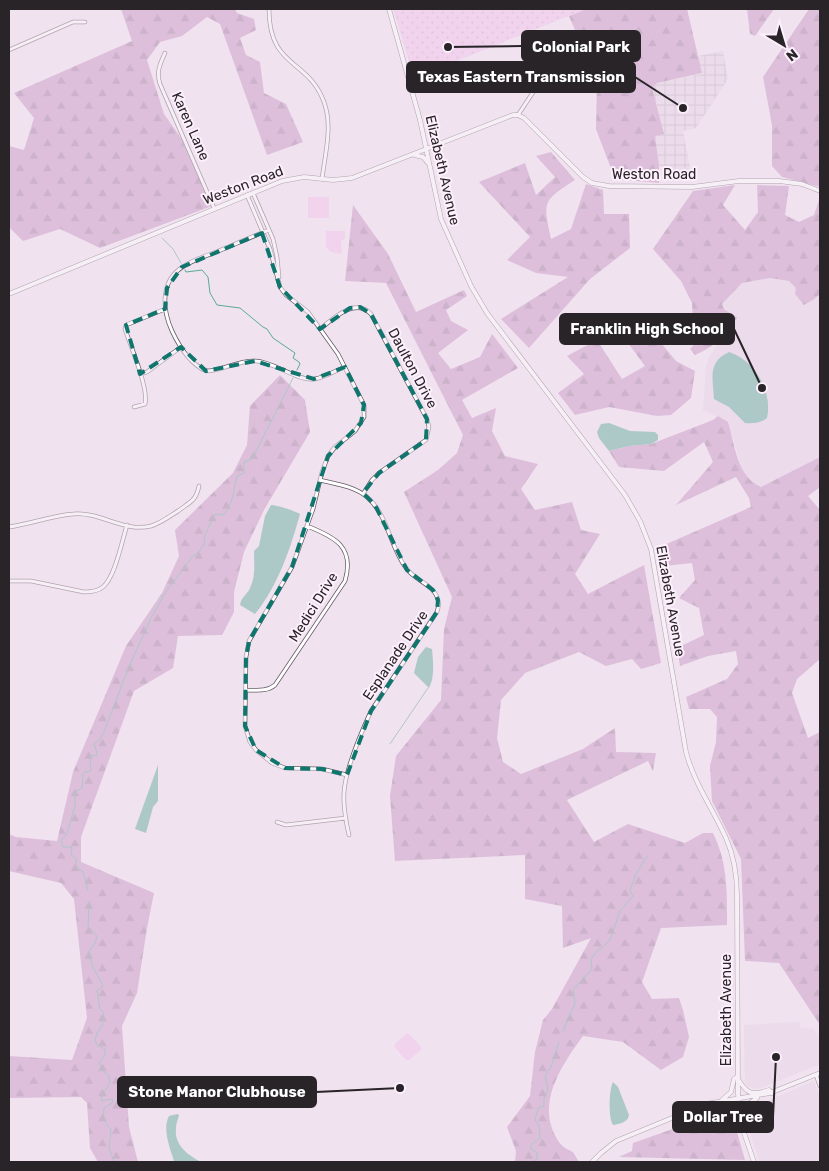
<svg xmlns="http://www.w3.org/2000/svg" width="829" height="1171" font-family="Rubik,sans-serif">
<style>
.built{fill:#e6d3e5}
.industrial{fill:url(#industrial-grid)}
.green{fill:#f1c1ee}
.forest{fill:url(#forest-firs)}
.park{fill:url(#park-dots)}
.water{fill:#59aa97}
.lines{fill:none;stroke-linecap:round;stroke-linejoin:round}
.stream{stroke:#59aa97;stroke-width:1}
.minor-casing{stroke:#665a65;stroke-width:4.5}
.tertiary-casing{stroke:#665a65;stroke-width:5}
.minor{stroke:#fff;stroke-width:3}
.tertiary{stroke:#fff;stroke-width:4}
.marked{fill:none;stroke:#0f766e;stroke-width:4;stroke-dasharray:10 6;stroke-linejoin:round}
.labels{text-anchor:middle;stroke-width:4;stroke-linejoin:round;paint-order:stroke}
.street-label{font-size:14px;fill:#282428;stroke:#fdf0fc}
.leader{fill:none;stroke:#282428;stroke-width:2}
.callout-dot{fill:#282428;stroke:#fdf0fc;stroke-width:2}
.callout{fill:#282428;stroke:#282428;stroke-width:2}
.callout-label{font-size:15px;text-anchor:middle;font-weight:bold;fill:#fff}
</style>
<defs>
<pattern id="industrial-grid" width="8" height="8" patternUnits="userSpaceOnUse" patternTransform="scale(1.25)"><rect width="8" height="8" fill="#e6d3e5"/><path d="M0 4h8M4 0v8" fill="none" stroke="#c5b5c4"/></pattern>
<pattern id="forest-firs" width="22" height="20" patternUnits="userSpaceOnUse" patternTransform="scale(1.25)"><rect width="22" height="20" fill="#c695c4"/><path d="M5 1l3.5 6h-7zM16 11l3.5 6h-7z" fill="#a1799f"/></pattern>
<pattern id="park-dots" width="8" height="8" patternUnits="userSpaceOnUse" patternTransform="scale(1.25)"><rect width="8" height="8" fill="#f1c1ee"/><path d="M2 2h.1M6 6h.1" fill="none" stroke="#cfa6cc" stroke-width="1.8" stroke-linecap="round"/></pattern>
</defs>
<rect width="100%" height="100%" fill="#f0e2ef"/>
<path class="built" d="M770 278 789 281 813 300 820 294V457L761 487 752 483 743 473 728 422 703 410 706 367 709 357 736 318 724 308 722 304 741 283Z
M799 1022 800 1028 814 1029 820 1040V1064L761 1088 755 1089 749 1087 745 1082 744 1025Z
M814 1081 820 1097V1162H760L753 1143 747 1117 749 1110 753 1107Z"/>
<path class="industrial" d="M723 51 728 79 696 128 683 131 692 178 681 180 659 165 655 136 664 133 652 88 657 83 701 74 698 56Z"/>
<path class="green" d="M308 197H329V218H308Z
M326 231H345V238L341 242 342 252 340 254 331 252 326 247Z
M407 1033 409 1034 421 1047V1050L409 1060H406L394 1046 395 1044Z"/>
<path class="forest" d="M121 9H235L237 13 254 19 256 30 240 38 246 55 260 62 264 93 286 104 303 142 267 155 220 24 207 17 182 36 160 42 147 60 164 114 181 138 212 206 100 248 60 229 23 241 9 227V146L24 150 34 118 14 93 132 41Z
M586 9H687L702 73 657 83 652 88 664 134 655 136 659 165V183L615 179 596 129 597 81 569 16Z
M747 9H774L755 36 750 34Z
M809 9H820V187L782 177 772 166V125L763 77Z
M551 152 575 180C542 201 543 202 551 239L571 229 586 184 603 190 604 214H629L630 248 590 279 529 348 501 319 568 277 536 273 507 260 530 237 479 182 525 163 536 195 555 177 536 156Z
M735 185 723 205 745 230 758 212 757 185 789 186 785 215 799 222 814 215 820 197V294L813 300 804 305 795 294 796 288 789 281 770 278 742 283 722 304 724 309 737 318C723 337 716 346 695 355L690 349 703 335 693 320 692 303 681 281 653 249 693 191Z
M353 205 388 254 416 312 464 290 467 296 446 310 451 321 468 330 438 353 451 369 480 357 492 334 518 368 462 400 472 418 496 408 492 431 505 456 538 464 521 489 535 510 572 502 581 530 600 534 575 574 588 594 644 565 661 663 641 669 632 659 606 666 579 652 525 673 501 700 497 738 503 762 521 774 583 749 615 728 616 752 656 753 653 771 648 761 567 800 594 842 628 824 685 843 703 833H713C728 863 727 893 727 925L661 928 642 982 652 999 679 998 683 1010 689 1037 683 1057 661 1070 623 1042 583 1036C564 1062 539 1098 553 1131 558 1142 561 1147 573 1152L579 1162H515L516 1151 507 1127 530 1096 535 1052 543 1020 552 1009 591 938 563 948 562 906 525 899V855L395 861 390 796 396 756 441 700 444 629 452 597 404 492 438 470 457 453 463 435 386 283 345 281Z
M637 314 676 361 695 371 691 398 671 415 657 416 609 407 575 415 558 393 584 374 567 356 597 340 622 379 645 366 614 324Z
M280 375 305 400 310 432 264 510 244 552 234 592V612L222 635 178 636 173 668 134 691 81 837V862L154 893 147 928 137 993 122 1026 129 1127 138 1162H98L90 1148 87 1103 81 1097 9 1098V1056L72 1060 87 1018 74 899 61 883 9 871V834L16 837 57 841 73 772 126 646 162 593 179 556 175 530 233 473 247 445 250 406Z
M718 416 728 422C735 445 737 477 761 487L820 457V487L808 496 820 510V659L797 679 792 693 808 738 820 732V1025L779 963 745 961 741 859 712 801 710 766 716 742 717 717 710 709H689L686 697 727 679 738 664 736 651 708 656 680 666 677 648 704 635 699 608 679 598 695 580 692 563 665 566 662 546 751 507 749 498 736 477 676 505 713 462 704 442 664 471 619 467 609 451 629 446 651 444 713 420Z
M718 1113 733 1118 745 1160 619 1157 632 1151 633 1143Z"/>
<path class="park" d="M393 9H586L414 78Z"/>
<path class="water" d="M729 352C755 360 773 392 767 418 761 423 753 424 745 423L729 407 714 399C713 379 707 362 729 352Z
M609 423 630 431 655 432 658 435V440L651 444 629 446 609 451 599 438 597 432 601 424Z
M271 505C277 505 295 511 300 514 291 547 278 586 255 614L240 605C241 597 247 595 250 588 256 576 254 563 254 551L259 546 265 516Z
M426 647 432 649C433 661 435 677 429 688L414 673 418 657Z
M158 765V801L153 807 146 833 135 829Z
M613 1082 618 1087 629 1115C628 1122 620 1124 613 1125 608 1118 609 1090 613 1082Z
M177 1114 179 1115C178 1120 176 1123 176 1128 174 1145 188 1155 201 1162L174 1161C170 1148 162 1129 169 1116Z"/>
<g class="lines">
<path class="stream" d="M162 238 173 249 181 263
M185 270 186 272 202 270 208 277 210 293 217 305 240 308 263 327 267 329 273 338 295 353 293 358 299 362 300 364 297 370
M390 744 428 688
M88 890 83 872 76 867V858L71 855 72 847H63L61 841 67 834 75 806V792L82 788 83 774 86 771 88 772 91 770 90 759 91 755 96 756 97 753 94 744 100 739 104 732 128 669 151 618 165 593 192 557 199 552 204 545 205 535 215 514 223 515C234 504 233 490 237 476L244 473V462L252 459 293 378
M89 902 88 927 97 936 95 943 88 953 93 967 103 986 97 991 100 1009 104 1013 102 1026 97 1033 95 1040 97 1045 105 1049V1055L99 1063 102 1070 109 1076 110 1082 101 1099 102 1101 110 1099 113 1100 112 1103 104 1108C103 1118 104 1122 111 1130L109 1148 114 1162
M563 1031 575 1003 573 990 592 969 591 959 599 949 603 947 610 940 620 911 633 896 630 891 635 876 647 856
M533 1162 537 1159V1153L531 1149V1145L540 1138 539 1126 535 1120 538 1108 544 1106V1098L548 1090 545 1076 551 1067 559 1042"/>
<g class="minor-casing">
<path id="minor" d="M269 9C269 69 308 58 324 102 333 126 325 154 322 179
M9 50 73 22H85
M165 53C160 64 156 72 160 84L214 208
M518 115 565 44
M253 193 273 239 277 257 279 277
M247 195 270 249 280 287 286 295 308 312 338 354 364 405V417L355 431 335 447 328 456 322 472 313 509 292 567 249 641 246 657 245 726 250 742 256 750 272 763 285 768 322 769 347 775
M269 230C251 237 233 245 216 252 205 256 193 260 184 266 160 280 162 309 172 331 179 346 190 364 206 371 223 371 237 360 256 361 275 362 298 382 315 379 325 377 335 371 345 367
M320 329C334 318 355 297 371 314L427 419 429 427 426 440 379 473 372 480 363 494
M140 374 147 372 181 347
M134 407 145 404C149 388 130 345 125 329L126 325 165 309
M320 480C336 484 354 486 367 497 388 515 390 547 406 568 414 580 435 585 438 600 439 603 438 609 437 612L371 711C361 733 345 769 344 793 343 807 346 822 349 835
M9 527C30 524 51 516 73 514 99 511 125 533 151 526 161 523 170 516 178 511 190 502 196 501 199 486
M9 581H31L84 592C90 592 98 591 103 587 115 577 122 541 127 525
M246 690C256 690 267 692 275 685L345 581C355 547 335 537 307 526
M277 822 286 825 346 818
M816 1075 820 1086"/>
</g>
<g class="tertiary-casing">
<path id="tertiary" d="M389 9 420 120 441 219 471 286 487 313 625 495 640 521 651 549 686 752C694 783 713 809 726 838 734 856 737 875 737 895L738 1094 742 1127 754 1162
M414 155 423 157 429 164
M9 294 282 181 304 177 333 180 352 178 513 115H518L524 118 583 177 592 183 609 186 692 187 739 181H779L802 184 820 191
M738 1079C747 1094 752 1096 769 1090L772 1093
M722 1100 731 1092 734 1079 737 1077
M706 1104 710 1107C726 1103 729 1106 740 1117
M742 1117C742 1107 750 1103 757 1098
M592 1162 601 1153 616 1141 706 1104 770 1093 820 1073"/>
</g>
<use href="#minor" class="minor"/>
<use href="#tertiary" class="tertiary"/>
</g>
<path d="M0 0H829V1171H0ZM262 233 280 287 320 329 350 308 360 307 371 314 427 419 426 440 379 473 363 493 375 505 407 570 433 590 438 600 437 612 371 711 347 775 322 769 285 768 256 750 245 726 246 657 249 641 292 567 328 456 361 423 364 405 345 367 314 379 255 361 206 371 181 347 140 374 126 325 165 309 167 288 182 267Z" fill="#f0e2ef" fill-opacity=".55" fill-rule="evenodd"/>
<path class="marked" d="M262 233 280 287 320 329 350 308 360 307 371 314 427 419 426 440 379 473 363 493 375 505 407 570 433 590 438 600 437 612 371 711 347 775 322 769 285 768 256 750 245 726 246 657 249 641 292 567 328 456 361 423 364 405 345 367 314 379 255 361 206 371 181 347 140 374 126 325 165 309 167 288 182 267Z"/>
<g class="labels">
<g class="street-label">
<text transform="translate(191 126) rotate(66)" y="5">Karen Lane</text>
<text transform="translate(443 170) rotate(77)" y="5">Elizabeth Avenue</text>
<text x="654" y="179">Weston Road</text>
<text transform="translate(243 185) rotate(-21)" y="5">Weston Road</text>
<text transform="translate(413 368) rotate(62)" y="5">Daulton Drive</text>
<text transform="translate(671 601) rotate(80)" y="5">Elizabeth Avenue</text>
<text transform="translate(313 607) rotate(-58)" y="5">Medici Drive</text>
<text transform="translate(395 655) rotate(-56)" y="5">Esplanade Drive</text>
<text transform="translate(726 1010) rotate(-90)" y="5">Elizabeth Avenue</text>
</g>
</g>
<path class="leader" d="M448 47L522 46M683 108L635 77M762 388L734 329M400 1088L316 1092M776 1057L773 1117"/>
<g class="callout-dot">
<circle cx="448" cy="47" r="5"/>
<circle cx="683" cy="108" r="5"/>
<circle cx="762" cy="388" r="5"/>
<circle cx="400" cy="1088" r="5"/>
<circle cx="776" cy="1057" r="5"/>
</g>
<g class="callout">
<rect x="522" y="31" width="118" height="30" rx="5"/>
<rect x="407" y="62" width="228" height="30" rx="5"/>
<rect x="560" y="314" width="174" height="30" rx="5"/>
<rect x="118" y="1077" width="198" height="30" rx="5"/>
<rect x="673" y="1102" width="100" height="30" rx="5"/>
</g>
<g class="callout-label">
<text x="581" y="52">Colonial Park</text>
<text x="521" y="82">Texas Eastern Transmission</text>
<text x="647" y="334">Franklin High School</text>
<text x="217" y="1097">Stone Manor Clubhouse</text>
<text x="723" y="1122">Dollar Tree</text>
</g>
<rect width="829" height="1171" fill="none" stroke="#282428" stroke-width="20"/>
<g transform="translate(784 45) rotate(142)" stroke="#fdf0fc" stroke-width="4" paint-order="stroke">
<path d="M0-4L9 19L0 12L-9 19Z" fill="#282428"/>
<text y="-8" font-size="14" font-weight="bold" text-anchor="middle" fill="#282428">N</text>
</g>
</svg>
